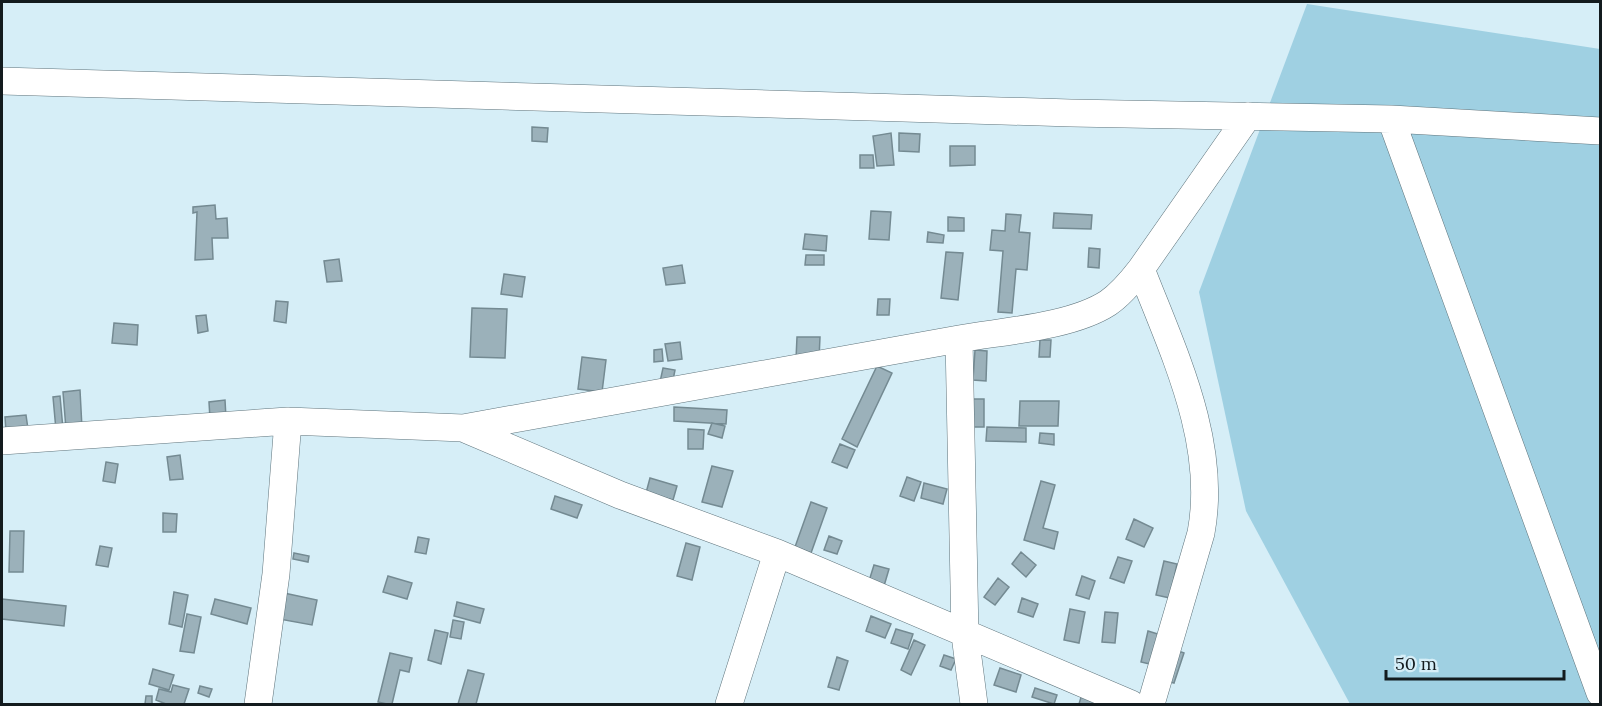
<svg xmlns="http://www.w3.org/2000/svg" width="1602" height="706" font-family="Lora,serif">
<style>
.green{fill:#9fd0e2}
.building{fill:#9bb1ba;stroke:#748a92;stroke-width:1.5}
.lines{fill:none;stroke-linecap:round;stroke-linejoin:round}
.street-casing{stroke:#5f747c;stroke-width:28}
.street{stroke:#fff;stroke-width:27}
</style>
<rect width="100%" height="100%" fill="#d6eef7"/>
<path class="green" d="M1307 4 1600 49V704H1350L1246 511 1199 292Z"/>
<path class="building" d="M532 127 548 128 547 142 532 141Z
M891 133 894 165 877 166 873 136Z
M899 133 920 134 919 152 899 151Z
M950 146H975V165L950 166Z
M860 155H873L874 168H860Z
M215 205 216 219 227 218 228 238H212L213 259 195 260 197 212 193 213V207Z
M871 211 891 212 889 240 869 239Z
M1054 213 1092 215 1091 229 1053 228Z
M1006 214 1021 215 1019 232 1030 233 1027 270 1016 269 1012 313 998 312 1003 251 990 250 992 230 1005 231Z
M948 217 964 218V231H948Z
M928 232 944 235 943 243 927 242Z
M805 234 827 236 826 251 803 249Z
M1089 248 1100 249 1099 268 1088 267Z
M946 252 963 253 958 300 941 298Z
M806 255H824V265H805Z
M339 259 342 281 327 282 324 261Z
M682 265 685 283 666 285 663 268Z
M504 274 525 277 522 297 501 294Z
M878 299H890L889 315H877Z
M276 301 288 302 286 323 274 321Z
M472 308 507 309 505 358 470 357Z
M206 315 208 331 198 333 196 316Z
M114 323 138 325 137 345 112 343Z
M797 337H820L819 359H796Z
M1040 340H1051L1050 357H1039Z
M680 342 682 359 668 361 665 344Z
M662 349 663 361 654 362V350Z
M975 350 987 351 986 381 973 380Z
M582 357 606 360 602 392 578 389Z
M877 366 892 373 857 447 842 439Z
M663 368 675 370 672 385 660 382Z
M80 390 82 428 66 429 63 392Z
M60 396 63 429 56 430 53 397Z
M973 399H984V427H972Z
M225 400 226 418 210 419 209 402Z
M1020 401H1059L1058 426H1019Z
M674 407 727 410 726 424 674 421Z
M26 415 28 429 6 432 5 417Z
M712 423 725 426 722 438 708 434Z
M987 427 1026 428V442L986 441Z
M688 429 704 430 703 449H688Z
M1040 433 1054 434V445L1039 443Z
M840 444 855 450 847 468 832 462Z
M180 455 183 479 170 480 167 457Z
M106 462 118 464 115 483 103 481Z
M712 466 733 471 722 507 702 502Z
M907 477 921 482 914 501 900 496Z
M650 478 677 486 673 500 646 493Z
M1041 481 1055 485 1043 528 1058 532 1054 549 1024 540Z
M924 483 947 489 943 504 921 498Z
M555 496 582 505 577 518 551 509Z
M811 502 827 508 811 553 795 547Z
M163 513 177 514 176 532H163Z
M1134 519 1153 528 1144 547 1126 539Z
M10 531H24L23 572H9Z
M829 536 842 541 837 554 824 550Z
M418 537 429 539 426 554 415 552Z
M686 543 700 547 692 580 677 576Z
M100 546 112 548 108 567 96 565Z
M1021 552 1036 565 1026 577 1012 564Z
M294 553 309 556 308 562 293 559Z
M1118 557 1132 561 1124 583 1110 578Z
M1164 561 1177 564 1170 598 1156 595Z
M874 565 889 569 884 586 869 581Z
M388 576 412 583 407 599 383 592Z
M1082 576 1095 581 1089 599 1076 595Z
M998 578 1009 587 995 605 984 597Z
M174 592 188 595 182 627 169 624Z
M284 593 317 600 312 625 279 619Z
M1022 598 1038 604 1033 617 1018 612Z
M2 599 66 606 64 626 2 619Z
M215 599 251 608 247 624 211 614Z
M457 602 484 609 480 623 454 616Z
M1070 609 1085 612 1079 643 1064 640Z
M1105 612 1118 613 1115 643 1102 642Z
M187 614 201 617 194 653 180 651Z
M871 616 891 624 885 638 866 631Z
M453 620 464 622 461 639 450 637Z
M896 629 913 634 908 649 891 643Z
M435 630 448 633 441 664 428 660Z
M1148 631 1161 635 1154 665 1141 662Z
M914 640 925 645 911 675 901 670Z
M1170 648 1184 653 1174 683 1160 679Z
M390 653 412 658 409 672 400 670 392 704H387L378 702Z
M944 655 956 659 951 670 940 666Z
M837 657 848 661 839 690 828 687Z
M1000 668 1021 675 1016 692 994 685Z
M153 669 174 675 169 690 149 684Z
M468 670 484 674 476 704H458Z
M173 685 189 689 184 704H166L156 700 159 689 171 692Z
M200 686 212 689 209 697 198 693Z
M1035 688 1057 695 1054 704 1032 697Z
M1082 694 1104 704H1079Z
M146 696H152V704H145Z"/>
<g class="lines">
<g class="street-casing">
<path id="street" d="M2 81 1071 113 1391 119 1600 131
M1391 119 1600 693
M1141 269C1173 352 1218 442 1201 533L1151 704
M463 428 959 339
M2 441 288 421 463 428 620 495 777 553 1131 704
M258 704 276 574 288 421
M729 704 777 553
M974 704 965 635 959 339C1003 331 1071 327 1108 303 1121 294 1131 282 1141 269L1248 116"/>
</g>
<use href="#street" class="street"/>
</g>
<rect width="1602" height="706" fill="none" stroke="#131b1e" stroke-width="6"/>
<path d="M1386 670v9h178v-9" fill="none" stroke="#131b1e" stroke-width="3"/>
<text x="1395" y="670" font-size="18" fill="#131b1e" stroke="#d6eef7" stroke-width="4.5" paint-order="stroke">50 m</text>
</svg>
